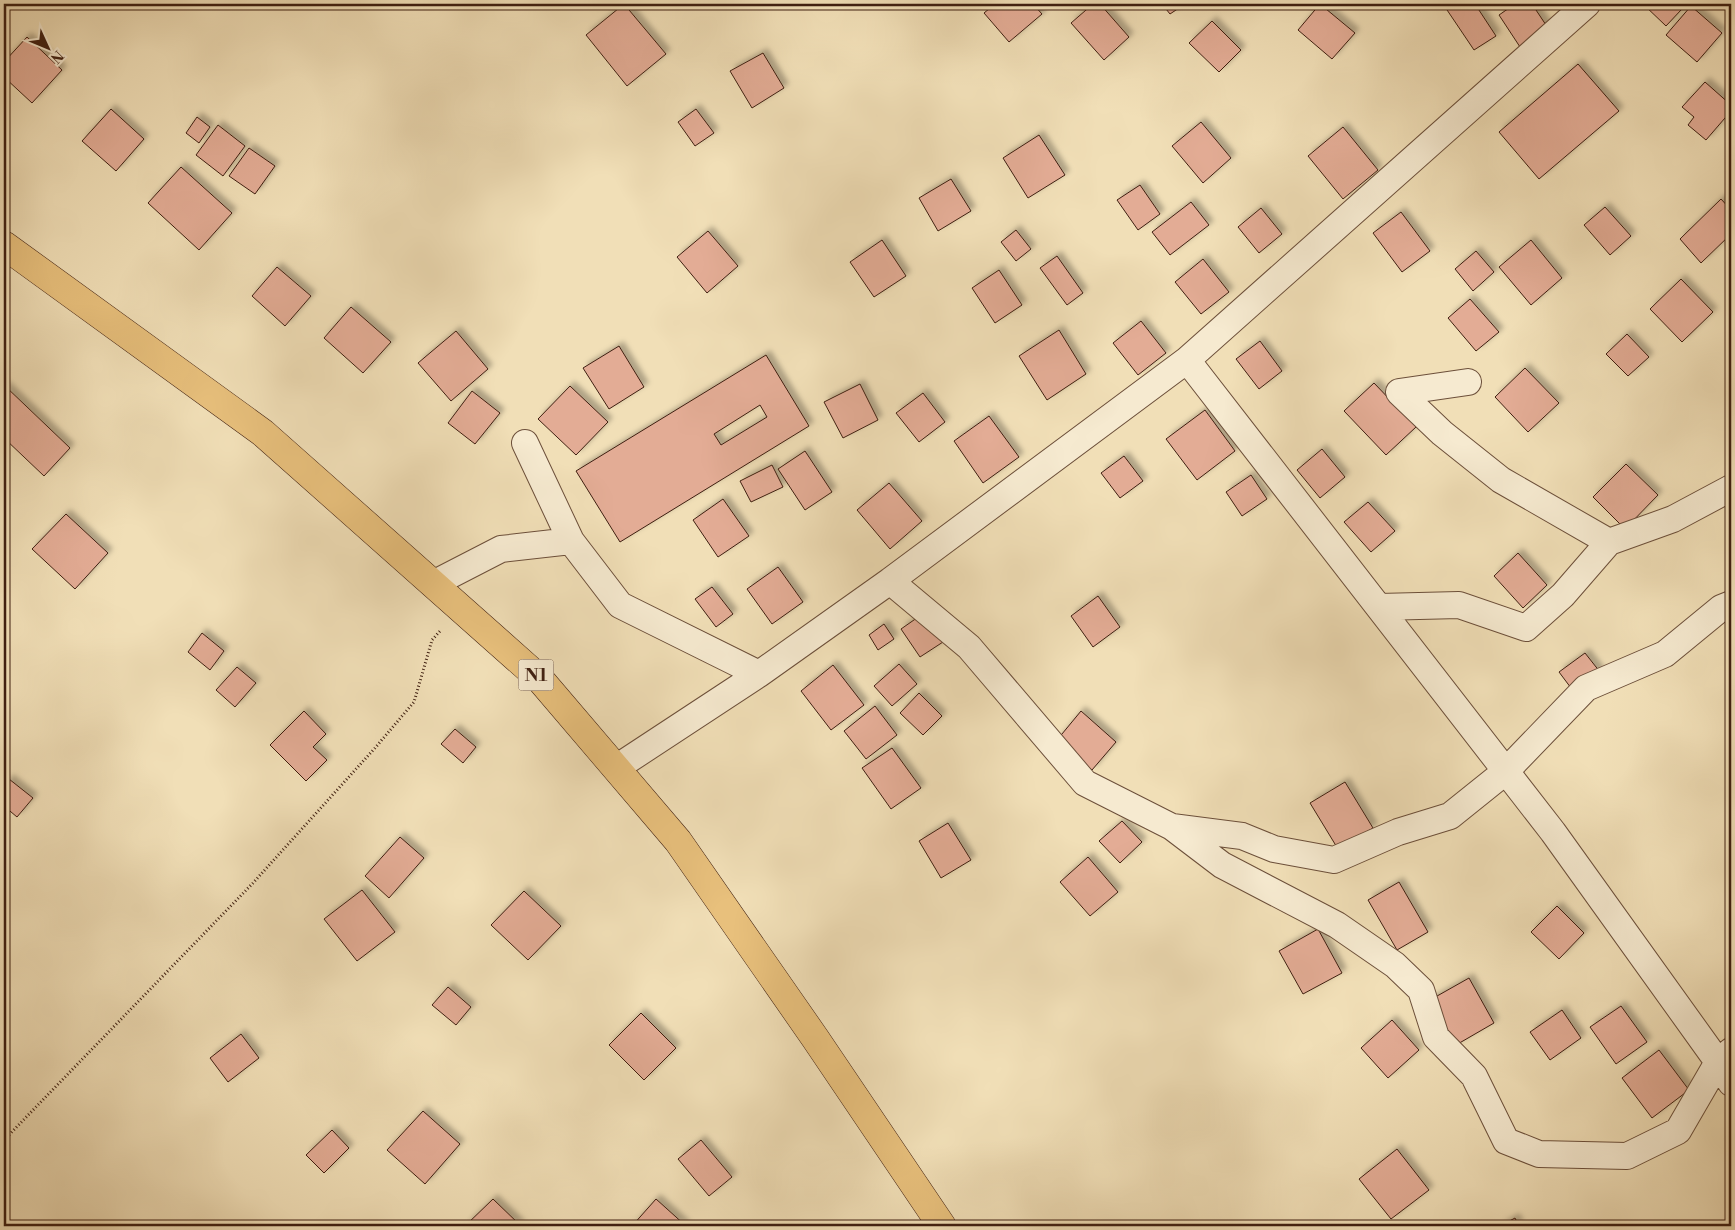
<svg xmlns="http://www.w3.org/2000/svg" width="1735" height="1230" font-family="'Libre Bodoni',serif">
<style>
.building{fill:#e3ac95;stroke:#3f1f11;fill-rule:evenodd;filter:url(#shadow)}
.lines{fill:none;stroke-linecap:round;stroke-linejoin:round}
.street-casing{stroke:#6c4f3a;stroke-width:28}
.highway-casing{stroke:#3f1f11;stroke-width:29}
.path{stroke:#3f1f11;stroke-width:3;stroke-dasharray:1 2.5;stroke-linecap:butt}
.street{stroke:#f6ead0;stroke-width:26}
.highway{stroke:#e8c07c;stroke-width:28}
.labels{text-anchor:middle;stroke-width:4;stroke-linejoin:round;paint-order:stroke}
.shield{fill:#f6ead0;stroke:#765c4a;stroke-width:1}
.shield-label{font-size:18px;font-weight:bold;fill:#3f1f11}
</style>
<defs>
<filter id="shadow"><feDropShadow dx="4.5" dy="-4.5" stdDeviation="2.5" flood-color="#0004"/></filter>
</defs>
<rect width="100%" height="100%" fill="#f1dfb7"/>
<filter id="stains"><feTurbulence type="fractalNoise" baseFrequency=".004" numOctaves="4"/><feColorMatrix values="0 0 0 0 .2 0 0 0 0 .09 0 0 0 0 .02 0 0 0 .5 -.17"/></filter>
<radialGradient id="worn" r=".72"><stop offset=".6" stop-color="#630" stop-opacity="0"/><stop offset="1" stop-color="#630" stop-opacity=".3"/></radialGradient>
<path class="building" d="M624 4 666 54 627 86 586 35Z
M995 4H1033L1042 14 1009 42 984 13Z
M1093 4H1100L1129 37 1104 60 1071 23Z
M1162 4H1185L1170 14Z
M1320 4 1355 33 1332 59 1298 30Z
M1443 4H1475L1496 36 1474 50Z
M1515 4H1532L1550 31 1522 50 1499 15Z
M1643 4H1675L1681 10 1666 26Z
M1691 6 1722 33 1697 62 1666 35Z
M1212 21 1241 50 1219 72 1189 43Z
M27 37 62 70 32 103 4 77V62Z
M763 53 784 88 752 108 730 71Z
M1578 64 1619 111 1539 179 1499 132Z
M1705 82 1731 105V111L1706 140 1688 125 1694 117 1682 107Z
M111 109 144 139 116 171 82 141Z
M696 109 714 133 695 146 678 122Z
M197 117 210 127 199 143 186 133Z
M1201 122 1231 158 1203 183 1172 146Z
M218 125 245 146 223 176 196 155Z
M1343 127 1378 170 1343 199 1308 156Z
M1039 135 1065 175 1028 198 1003 158Z
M249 148 275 166 255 194 229 176Z
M181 167 232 213 199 250 148 203Z
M951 179 971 211 938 231 919 198Z
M1140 185 1160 214 1138 230 1117 200Z
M1721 199 1731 210V234L1701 263 1680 239Z
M1191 202 1209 225 1170 255 1152 232Z
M1605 207 1631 236 1610 255 1584 225Z
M1261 208 1282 234 1259 253 1238 227Z
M1401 212 1430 251 1402 272 1373 233Z
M1016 230 1031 249 1016 261 1001 242Z
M708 231 738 266 707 293 677 257Z
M882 240 906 276 874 297 850 262Z
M1531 240 1562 278 1531 305 1499 267Z
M1476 251 1494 272 1473 291 1455 269Z
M1057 256 1083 293 1067 305 1040 268Z
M1203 259 1229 292 1201 314 1175 282Z
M277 267 311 296 285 326 252 296Z
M999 270 1022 305 995 323 972 288Z
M1681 279 1713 312 1682 342 1650 309Z
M1470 299 1499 332 1476 351 1448 318Z
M351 307 391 342 363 373 324 338Z
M1141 321 1166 353 1138 375 1113 343Z
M1059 330 1086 374 1047 400 1019 356Z
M456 331 488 369 451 401 418 363Z
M1627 334 1649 357 1628 376 1606 354Z
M1260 341 1282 371 1259 389 1236 359Z
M619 346 644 387 609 409 583 368Z
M766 355 809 426 620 542 576 471ZM760 405 767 417 721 445 714 434Z
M1525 368 1559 403 1528 432 1495 397Z
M1374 383 1416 427 1386 455 1344 411Z
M860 384 878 420 843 438 824 402Z
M4 385 70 448 44 476 4 438Z
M570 386 608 422 576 455 538 419Z
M472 391 500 413 475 444 448 423Z
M923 393 945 422 919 442 896 413Z
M1205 410 1235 451 1197 480 1166 439Z
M989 416 1019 457 983 483 954 441Z
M1322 449 1345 477 1320 498 1297 470Z
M805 451 832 492 805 510 778 469Z
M1124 456 1143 481 1120 498 1101 473Z
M1626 464 1658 495 1625 529 1593 497Z
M772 465 783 487 751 502 740 481Z
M1251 475 1267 499 1242 516 1226 492Z
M889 483 922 521 890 549 857 510Z
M723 499 749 536 718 557 693 520Z
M1368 502 1395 531 1371 552 1344 522Z
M66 514 108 553 75 589 32 549Z
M1518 553 1547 585 1523 608 1494 576Z
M778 567 803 602 772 624 747 589Z
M712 587 733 614 716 627 695 599Z
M1098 596 1120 627 1093 647 1071 616Z
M924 613 943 642 920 657 901 629Z
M884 624 894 639 878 650 869 635Z
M202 633 224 651 210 670 188 652Z
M1585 653 1600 672 1574 692 1559 672Z
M899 664 917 684 892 706 874 686Z
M833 665 864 705 831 730 801 691Z
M237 667 256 683 235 707 216 690Z
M919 693 942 716 923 735 900 713Z
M875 706 897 735 866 759 844 731Z
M304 711 326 734 313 747 327 760 306 781 270 745Z
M1081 711 1116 742 1092 770 1057 740Z
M455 729 476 747 463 763 441 744Z
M892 748 921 788 891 809 862 768Z
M9 779 33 798 17 817 4 806V786Z
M1345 782 1373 828 1338 849 1310 803Z
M1122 821 1142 842 1120 863 1099 841Z
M948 823 971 860 941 878 919 841Z
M400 837 424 858 389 898 365 876Z
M1088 857 1118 892 1090 916 1060 882Z
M1399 882 1428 932 1397 950 1368 900Z
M362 890 395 932 357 961 324 919Z
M524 891 561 926 528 960 491 925Z
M1557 906 1584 933 1559 959 1531 932Z
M1318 929 1342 973 1303 994 1279 951Z
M1469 978 1494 1023 1456 1045 1430 1000Z
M448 987 471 1007 456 1025 432 1005Z
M1621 1006 1647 1042 1616 1064 1590 1027Z
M1562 1010 1581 1038 1550 1060 1530 1032Z
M641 1013 676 1048 644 1080 609 1045Z
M1392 1020 1419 1050 1388 1078 1361 1048Z
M241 1034 259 1058 228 1082 210 1058Z
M1659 1050 1689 1090 1652 1118 1622 1078Z
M423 1111 460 1144 425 1184 387 1150Z
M332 1130 349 1148 324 1173 306 1155Z
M701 1140 732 1177 709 1196 678 1159Z
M1397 1149 1429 1190 1391 1219 1359 1179Z
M493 1199 521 1226H465Z
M656 1199 686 1226H632Z
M1515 1218 1519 1226H1500Z"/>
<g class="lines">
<g class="street-casing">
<path id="street" d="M1187 360 1553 832 1718 1062 1731 1083
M1468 382 1399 392 1442 433 1501 480 1609 542
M525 443 571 541 620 605 759 674
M890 581 969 647 1085 783 1172 827
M433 584 501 549 571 541
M1731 604 1721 608 1665 654 1586 688 1506 771 1450 816 1398 832 1334 860 1274 849 1242 836 1172 827 1222 865 1337 925 1395 965 1421 990 1436 1037 1474 1076 1506 1141 1539 1154 1627 1156 1678 1131 1718 1062 1731 1051
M1379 607 1459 605 1526 628 1563 595 1609 542 1673 519 1731 488
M616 768 759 674 890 581 1187 360 1587 4"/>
</g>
<g class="highway-casing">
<path id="highway" d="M4 245 263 433 539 678 678 841 815 1038 942 1226"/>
</g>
<path class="path" d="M4 1140 253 883 375 748 414 702 432 640 440 631"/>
<use href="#street" class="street"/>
<use href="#highway" class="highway"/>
</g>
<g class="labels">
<rect class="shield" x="518.5" y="659.5" width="35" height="31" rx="4"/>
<g class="shield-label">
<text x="536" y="681">N1</text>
</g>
</g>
<rect width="1735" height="1230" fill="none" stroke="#f1dfb7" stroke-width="20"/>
<rect x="5" y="5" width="1725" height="1220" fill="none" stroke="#3f1f11" stroke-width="2.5"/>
<rect x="10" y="10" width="1715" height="1210" fill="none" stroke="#3f1f11"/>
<g transform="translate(48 48) rotate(134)" stroke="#f6ead0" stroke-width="4" paint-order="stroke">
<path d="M0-4L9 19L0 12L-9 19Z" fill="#3f1f11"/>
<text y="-8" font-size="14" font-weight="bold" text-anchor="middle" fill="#3f1f11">N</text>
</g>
<rect width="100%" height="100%" filter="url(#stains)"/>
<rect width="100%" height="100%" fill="url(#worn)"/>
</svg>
